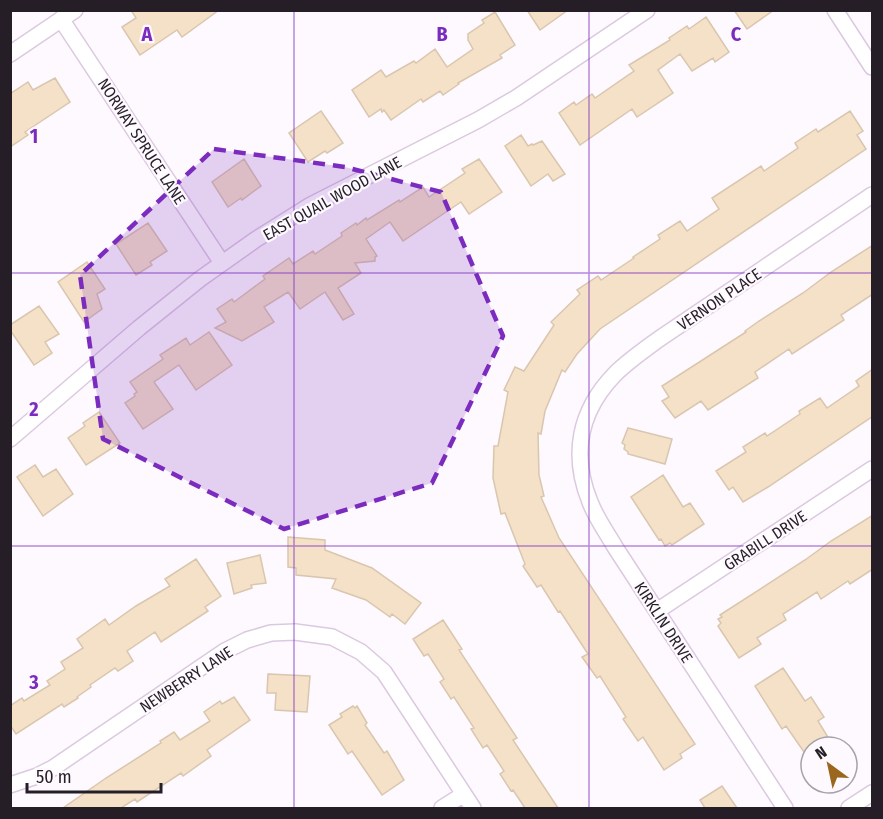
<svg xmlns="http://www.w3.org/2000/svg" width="883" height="819" font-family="'Fira Sans Condensed',sans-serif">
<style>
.building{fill:#f4e1c8;stroke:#d9c6ae;stroke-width:1.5}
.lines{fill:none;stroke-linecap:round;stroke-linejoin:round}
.street-casing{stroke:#dcc9e1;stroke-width:18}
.street{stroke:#fff;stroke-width:15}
.marked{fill:#7b2cbf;fill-opacity:0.2;stroke:#7b2cbf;stroke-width:4.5;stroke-dasharray:12 8;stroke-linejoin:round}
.grid{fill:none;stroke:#7b2cbf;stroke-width:1.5;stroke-opacity:0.55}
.labels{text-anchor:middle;stroke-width:4.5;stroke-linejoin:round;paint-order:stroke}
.street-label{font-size:16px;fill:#251e27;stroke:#fdf9fe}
.grid-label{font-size:20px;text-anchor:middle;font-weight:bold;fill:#7b2cbf;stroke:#fdf9fe;stroke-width:4.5;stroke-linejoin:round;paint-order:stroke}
</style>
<rect width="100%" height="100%" fill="#fdf9fe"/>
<path class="building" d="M131 10H219L182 37 177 30 140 55 122 27 136 18Z
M527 10H568L540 30Z
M734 10H774L747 29Z
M495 12 515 45 500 55 502 58 458 83 459 84 443 95 440 91 423 102 421 99 391 120 384 110 382 112 381 109 369 117 352 90 381 70 386 77 414 61 416 63 435 49 447 67 473 49 468 40V34L484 23 482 20Z
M706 17 729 52 715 62 713 58 692 71 680 54 658 70 673 93 637 117 632 109 580 145 559 113 574 102 576 105 592 94 595 98 634 71 629 65 670 40 669 38 687 26 689 29Z
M55 78 70 102 25 132 28 135 10 147V94L28 82 33 90Z
M321 111 343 143 327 153 325 151 308 162 289 133Z
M850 111 863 131 857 135 866 149 600 329 577 354 565 372 562 370 545 411 541 434 538 433 539 475 544 496 541 497 559 538 695 744 680 754 682 758 664 770 643 737 638 741 623 719 626 717 600 676 597 678 582 657 588 654 560 611 558 612 541 585 537 587 523 566 525 564 505 513 501 514 493 478 494 446H498L508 392 504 390 515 367 524 371 554 325 551 322 580 294 577 290 598 276 601 280 634 258 633 257 660 239 658 235 680 221 687 231 719 209 712 198 761 166 764 171 798 148 795 143 816 129 818 132Z
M521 135 528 146 532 144 533 145 542 141 565 174 553 181 548 174 531 186 505 146Z
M244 159 261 186 242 200 241 198 228 207 212 182Z
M479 159 502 192 469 214 461 202 403 241 390 222 366 239 377 256 375 257V261L355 263 361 273 338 288 354 314 343 320 325 292 300 309 288 292 264 307 274 322 242 341 215 328 226 322 217 309 232 299 234 302 265 279 263 276 289 258 293 264 313 251 315 254 342 236 341 233 356 223 357 225 366 218 367 220 399 200 400 202 423 187 429 197 465 173 462 169Z
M148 223 167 251 150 262 152 265 136 275 116 244Z
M873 245V294L841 315 844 320 792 354 789 349 755 372 758 378 708 410 701 401 675 418 662 401 669 397 662 386 746 332 745 331 759 321 803 293 831 272Z
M87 262 105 289 97 294 102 309 84 322 58 282Z
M39 306 59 334 45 342 52 353 34 365 10 330V325Z
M209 332 232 365 196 390 179 365 154 382 173 409 143 429 125 403 135 396 134 394 137 392 130 382 163 359 160 355 186 338 190 345Z
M873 369V416L768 487 743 502 733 487 729 490 716 471 746 452 743 447 765 433 767 436 800 414 799 411 820 398 827 408 859 386 856 381Z
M99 412 120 443 86 465 68 438 85 426 83 423Z
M628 428 672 439 665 464 628 454V452L624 449 625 445 622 443Z
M35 465 43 477 56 469 73 494 43 516 17 477Z
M663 475 683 507 690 503 704 524 672 545 670 543 665 546 661 539 659 540 631 497Z
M873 515V569L850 584 848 581 821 599 817 592 783 614 786 620 757 638 761 644 739 658 718 626 721 623 718 619 722 617 720 615 805 560 831 541Z
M288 537 325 540V550L372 568 421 603 405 624 392 614 390 617 366 600 332 588 336 579 296 575V568L288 567Z
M260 555 266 583 251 585 252 588 234 594 227 563Z
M196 559 221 596 205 607 208 611 161 642 155 632 127 651 133 661 118 671 115 668 90 685 91 687 77 697 78 698 64 707 62 704 16 734 10 725V706L22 698 24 701 50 685 47 681 65 669 61 662 83 648 77 639 105 619 109 625 136 606 170 586 165 579Z
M443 620 462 649 459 650 517 738 513 740 558 808H525L513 790 511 791 500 774 504 771 487 745 483 748 471 729 474 728 454 697 451 699 440 682 444 679 428 654 424 656 413 639Z
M783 668 805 701 811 697 824 717 818 721 834 747H811V762L786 726 782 729 755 686Z
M268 674 310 676 307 712 275 710 276 693H267Z
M234 697 250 720 207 750 211 756 183 776 181 773 137 802 135 799 121 808H63L106 778 161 743 160 741 174 732 180 740 210 721 204 712 220 701 222 704Z
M353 706 355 708 357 706 367 723 365 725 384 753 387 751 404 780 382 795 352 751 348 754 329 725 342 717 340 714Z
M722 786 737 808H705L700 800Z"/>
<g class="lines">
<g class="street-casing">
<path id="street" d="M835 10 872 67
M61 19 222 263
M10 54 75 10
M10 439 139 328 200 279 255 240 309 206 478 120 516 98 647 10
M657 611 872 469
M10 785 37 776 53 768 225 651 247 640 271 633 295 632 332 637 361 652 384 672 473 808
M442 808 464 794
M785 808 615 547C607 533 596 518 590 502 571 455 579 411 615 374 628 361 644 350 659 339L872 195
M849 808 872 793"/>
</g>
<use href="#street" class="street"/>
</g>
<path class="marked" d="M214 149 345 167 441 192 503 336 432 483 284 529 103 439 80 275Z"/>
<path class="grid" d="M294 10V808M589 10V808M10 273H872M10 546H872"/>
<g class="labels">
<g class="street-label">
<text transform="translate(142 141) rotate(57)" y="6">NORWAY SPRUCE LANE</text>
<text transform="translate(332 198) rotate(-29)" y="6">EAST QUAIL WOOD LANE</text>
<text transform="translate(719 299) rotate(-34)" y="6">VERNON PLACE</text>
<text transform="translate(765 540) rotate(-33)" y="6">GRABILL DRIVE</text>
<text transform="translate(664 622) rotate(57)" y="6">KIRKLIN DRIVE</text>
<text transform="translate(186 679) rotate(-33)" y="6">NEWBERRY LANE</text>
</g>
</g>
<g class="grid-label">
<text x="147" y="41">A</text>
<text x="442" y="41">B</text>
<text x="736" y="41">C</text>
<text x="34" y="143">1</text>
<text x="34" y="416">2</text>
<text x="34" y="689">3</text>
</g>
<rect width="883" height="819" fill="none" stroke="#251e27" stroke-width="24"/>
<g transform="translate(829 765) rotate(327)"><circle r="28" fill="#fdf9fe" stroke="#a7a1a8" stroke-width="1.5"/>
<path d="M0-4.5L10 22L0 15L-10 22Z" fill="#9b671e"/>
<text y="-9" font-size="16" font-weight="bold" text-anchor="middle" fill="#251e27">N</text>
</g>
<path d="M27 783v9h134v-9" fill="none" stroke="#251e27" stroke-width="3"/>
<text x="36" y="783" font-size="18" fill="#251e27" stroke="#fdf9fe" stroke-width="4.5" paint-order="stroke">50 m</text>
</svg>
